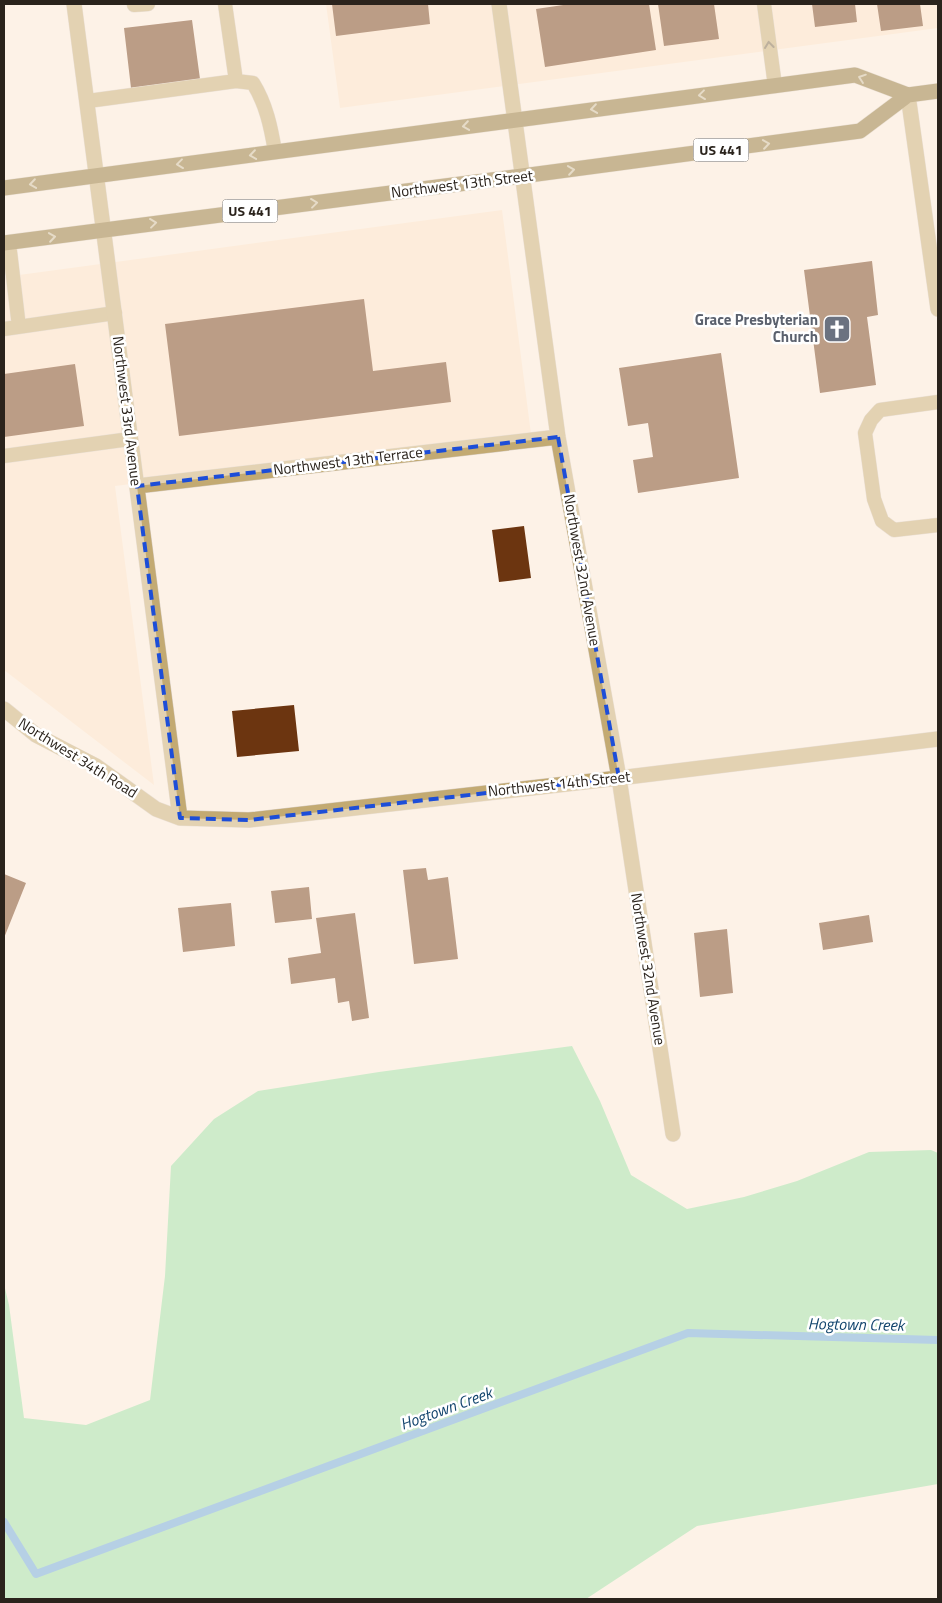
<svg xmlns="http://www.w3.org/2000/svg" width="942" height="1603" font-family="'Titillium Web',sans-serif">
<style>
.built{fill:#fde5cc}
.green{fill:#95e3a7}
.lines{fill:none;stroke-linecap:round;stroke-linejoin:round}
.stream{stroke:#61a6e3;stroke-width:8}
.building{fill:#6c3510}
.service-casing{stroke:#d7cdc2;stroke-width:15}
.minor-casing{stroke:#d7cdc2;stroke-width:16}
.primary-casing{stroke:#d7cdc2;stroke-width:16}
.service{stroke:#c3aa72;stroke-width:14}
.minor{stroke:#c3aa72;stroke-width:15}
.primary{stroke:#886e2d;stroke-width:15}
.oneway{stroke:#6f6043}
.oneway2{stroke:#c9bea0}
.marked{fill:none;stroke:#1d4ed8;stroke-width:4;stroke-dasharray:10 6;stroke-linejoin:round}
.labels{text-anchor:middle;stroke-width:5;stroke-linejoin:round;paint-order:stroke}
.shield{fill:#fff;stroke:#6a6560;stroke-width:1}
.shield-label{font-size:14px;font-weight:bold;fill:#2a231c}
.street-label{font-size:15px;fill:#2a231c;stroke:#fff}
.worship-label{font-size:15px;font-weight:bold;fill:#5b616d;stroke:#fff;text-anchor:end}
.water-label{font-size:16px;font-style:italic;fill:#13456e;stroke:#fff}
</style>
<rect width="100%" height="100%" fill="#fdf2e7"/>
<path class="built" d="M326 4H938V28L340 108Z
M502 210 531 434 115 486 154 785 4 670V277Z"/>
<path class="green" d="M572 1046 600 1101 631 1175 687 1209 744 1197 797 1181 869 1152 931 1150 938 1153V1484L697 1526 586 1599H4V1284L9 1305 24 1418 86 1425 150 1400 165 1276 171 1166 214 1119 258 1091 379 1072Z"/>
<g class="lines">
<path class="stream" d="M4 1522 36 1574 688 1333 938 1340"/>
</g>
<path class="building" d="M332 4H428L430 24 336 36Z
M570 4H649L656 50 545 67 536 9Z
M658 4H714L719 39 664 46Z
M812 4H855L857 22 815 27Z
M877 4H920L923 26 881 31Z
M192 20 200 79 131 88 124 28Z
M872 261 878 315 867 317 876 385 820 393 804 270Z
M364 299 373 371 446 362 451 402 179 436 165 324Z
M721 353 739 478 638 493 633 460 653 457 648 423 628 426 619 368Z
M75 364 84 426 4 437V374Z
M524 526 531 578 499 582 492 530Z
M294 705 299 751 237 757 232 711Z
M426 868 428 880 448 877 458 959 414 964 403 870Z
M4 874 26 883 4 938Z
M309 887 312 919 275 923 271 891Z
M231 903 235 946 183 952 178 908Z
M355 913 369 1018 352 1021 349 1001 338 1003 335 978 291 984 288 958 321 953 316 918Z
M869 915 873 942 823 950 819 923Z
M727 929 733 993 700 997 694 933Z"/>
<g class="lines">
<g class="service-casing">
<path id="service" d="M225 4 236 81
M764 4 775 86
M134 5 148 4
M88 101 236 81 253 83C266 104 271 127 275 152
M9 243 19 327
M4 329 115 313
M938 402 880 410 871 420 865 433 874 499 882 521 894 530 938 525
M4 456 130 439"/>
</g>
<g class="minor-casing">
<path id="minor" d="M74 4 180 818
M499 4 558 437 619 778 673 1134
M908 95 938 309
M137 486 558 437
M4 709 36 735 96 766 156 809 180 818 249 820 619 778 938 739"/>
</g>
<g class="primary-casing">
<path id="primary" d="M4 188 855 75 908 95 938 91
M4 243 522 176 860 131 908 95"/>
</g>
<use href="#service" class="service"/>
<use href="#minor" class="minor"/>
<use href="#primary" class="primary"/>
</g>
<defs><path id="oneway-chevron" d="M-2-3.5L2.5 0L-2 3.5" fill="none" stroke-width="1.6" stroke-linecap="round" stroke-linejoin="round" transform="scale(1.25)"/></defs>
<use class="oneway" href="#oneway-chevron" transform="translate(769 45) rotate(-97)"/>
<g class="oneway2">
<use href="#oneway-chevron" transform="translate(862 78) rotate(-161)"/>
<use href="#oneway-chevron" transform="translate(702 95) rotate(173)"/>
<use href="#oneway-chevron" transform="translate(594 109) rotate(172)"/>
<use href="#oneway-chevron" transform="translate(466 126) rotate(172)"/>
<use href="#oneway-chevron" transform="translate(766 144) rotate(-8)"/>
<use href="#oneway-chevron" transform="translate(253 155) rotate(172)"/>
<use href="#oneway-chevron" transform="translate(180 164) rotate(173)"/>
<use href="#oneway-chevron" transform="translate(571 170) rotate(-8)"/>
<use href="#oneway-chevron" transform="translate(33 184) rotate(172)"/>
<use href="#oneway-chevron" transform="translate(314 203) rotate(-7)"/>
<use href="#oneway-chevron" transform="translate(153 223) rotate(-7)"/>
<use href="#oneway-chevron" transform="translate(52 237) rotate(-8)"/>
</g>
<path d="M0 0H942V1603H0ZM558 437 619 778 249 820 180 818 137 486Z" fill="#fdf2e7" fill-opacity=".55" fill-rule="evenodd"/>
<path class="marked" d="M558 437 619 778 249 820 180 818 137 486Z"/>
<defs>
<g id="church-square" transform="scale(1.4375)"><rect x="-9" y="-9" width="18" height="18" rx="4" fill="#6b7280" stroke="#fff"/><path d="M-1.2-6h2.4v3.5h3.3v2.4h-3.3V6h-2.4V-.1h-3.3v-2.4h3.3Z" fill="#fff"/></g>
</defs>
<g fill-rule="evenodd">
<use href="#church-square" x="837" y="329"/>
</g>
<g class="labels">
<g class="shield">
<rect x="693.5" y="138.5" width="55" height="23" rx="4"/>
<rect x="222.5" y="199.5" width="55" height="23" rx="4"/>
</g>
<g class="shield-label">
<text x="721" y="155">US 441</text>
<text x="250" y="216">US 441</text>
</g>
<g class="street-label">
<text transform="translate(462 184) rotate(-7)" y="5">Northwest 13th Street</text>
<text transform="translate(127 411) rotate(83)" y="5">Northwest 33rd Avenue</text>
<text transform="translate(348 461) rotate(-7)" y="5">Northwest 13th Terrace</text>
<text transform="translate(582 570) rotate(80)" y="5">Northwest 32nd Avenue</text>
<text transform="translate(78 758) rotate(32)" y="5">Northwest 34th Road</text>
<text transform="translate(559 784) rotate(-6)" y="5">Northwest 14th Street</text>
<text transform="translate(648 969) rotate(81)" y="5">Northwest 32nd Avenue</text>
</g>
<g class="worship-label">
<text x="818" y="325">Grace Presbyterian<tspan x="818" dy="17">Church</tspan></text>
</g>
<g class="water-label">
<text transform="translate(856 1324) rotate(1)" y="6">Hogtown Creek</text>
<text transform="translate(446 1408) rotate(-20)" y="6">Hogtown Creek</text>
</g>
</g>
<rect width="942" height="1603" fill="none" stroke="#2a231c" stroke-width="10"/>
</svg>
